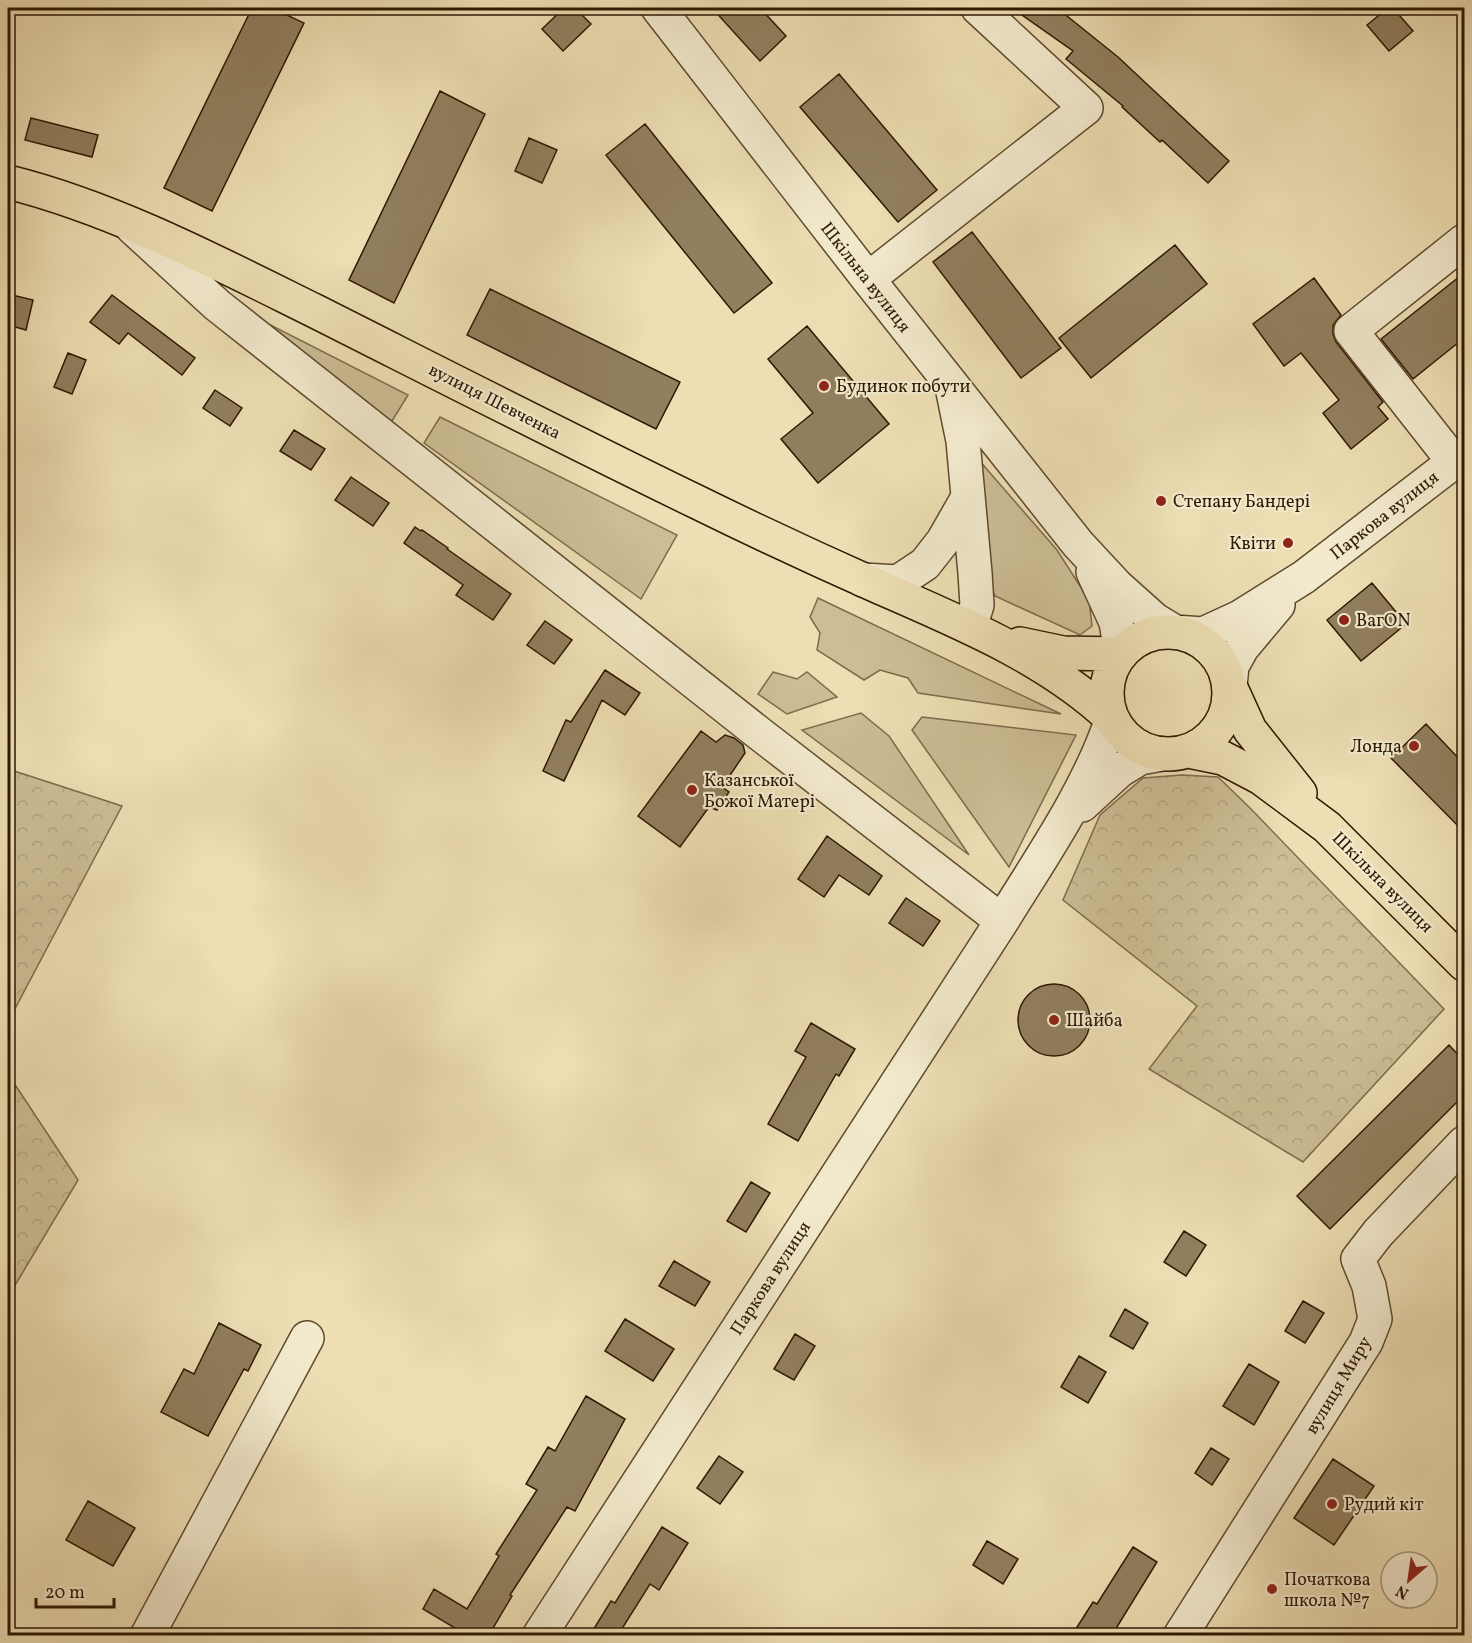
<svg xmlns="http://www.w3.org/2000/svg" width="1472" height="1643" font-family="Vollkorn,serif">
<style>
.green{fill:#ccbd95;stroke:#7c6b4c;stroke-width:1.5}
.park{fill:url(#park-crowns);stroke:#7c6b4c;stroke-width:1.5}
.building{fill:#917f5e;stroke:#2d1902;stroke-width:1.5}
.lines{fill:none;stroke-linecap:round;stroke-linejoin:round}
.minor-casing{stroke:#5d4a2e;stroke-width:36}
.major-casing{stroke:#2d1902;stroke-width:36}
.minor{stroke:#f3eace;stroke-width:33}
.major{stroke:#eddeb3;stroke-width:33}
.poi-dot{fill:#8f2418;stroke:#f3eace;stroke-width:2}
.labels{text-anchor:middle;stroke-width:4.5;stroke-linejoin:round;paint-order:stroke}
.street-label{font-size:18px;fill:#2d1902;stroke:#f3eace}
.poi-label{font-size:18px;fill:#2d1902;stroke:#f3eace;text-anchor:start}
</style>
<defs>
<pattern id="park-crowns" width="20" height="18" patternUnits="userSpaceOnUse" patternTransform="scale(1.5)"><rect width="20" height="18" fill="#ccbd95"/><path d="M2 6a3 3 0 1 1 6 0M12 15a3 3 0 1 1 6 0" fill="none" stroke="#b0a27f"/></pattern>
</defs>
<rect width="100%" height="100%" fill="#eddeb3"/>
<filter id="stains"><feTurbulence type="fractalNoise" baseFrequency=".00333" numOctaves="4"/><feColorMatrix values="0 0 0 0 .2 0 0 0 0 .09 0 0 0 0 .02 0 0 0 .5 -.17"/></filter>
<radialGradient id="worn" r=".72"><stop offset=".6" stop-color="#630" stop-opacity="0"/><stop offset="1" stop-color="#630" stop-opacity=".3"/></radialGradient>
<path class="green" d="M231 305 408 395 389 426Z
M440 417 677 535 641 599 424 443Z
M978 459 1057 550 1089 600 1092 626 1080 635 995 596 983 567Z
M818 598 1061 714 918 693 908 678 880 670 864 680 817 650 820 633 810 617Z
M773 672 797 679 807 672 837 697 787 714 758 694Z
M861 713 889 736 969 855 802 730Z
M922 717 1076 735 1009 867 912 730Z"/>
<path class="park" d="M8 769 122 806 8 1022Z
M1182 775 1218 777 1250 808 1444 1009 1303 1162 1149 1069 1197 1006 1063 900 1100 815 1143 778Z
M8 1074 78 1180 8 1297Z"/>
<path class="building" d="M252 8H272L304 23 212 211 164 188Z
M564 8H575L591 24 563 51 542 29Z
M712 8H760L786 36 760 61Z
M1012 8H1057L1118 57 1229 161 1208 183 1162 140 1160 142 1122 107 1123 106 1066 59 1073 51Z
M1388 8H1393L1413 31 1389 51 1367 25Z
M839 74 937 190 898 222 800 107Z
M440 91 485 114 394 303 349 280Z
M31 118 98 135 92 157 25 140Z
M645 124 772 283 734 313 606 155Z
M529 138 557 150 542 183 515 171Z
M972 232 1061 348 1021 378 933 262Z
M1175 245 1207 284 1091 378 1059 338Z
M1464 273V338L1413 379 1381 339Z
M1314 278 1341 315 1333 325V334L1336 342 1383 402 1378 407 1388 419 1351 449 1323 413 1339 400 1301 353 1284 366 1253 324Z
M490 289 680 382 656 429 467 335Z
M8 294 33 300 26 330 8 325Z
M112 295 195 358 182 375 128 333 119 344 90 322Z
M807 326 889 424 818 483 781 439 813 413 768 359Z
M68 353 86 360 72 394 54 387Z
M215 390 242 408 230 426 203 408Z
M294 430 325 449 311 470 280 451Z
M351 477 389 503 373 526 335 500Z
M415 527 421 531 422 530 448 548 447 549 511 594 493 620 456 595 463 585 404 543Z
M1372 583 1406 624 1361 661 1327 620Z
M545 621 572 640 554 664 527 645Z
M605 670 640 693 625 715 602 700 564 781 543 771 566 720 571 722Z
M1426 724 1464 764V832L1391 758Z
M701 731 716 742 725 735 734 738 743 745 745 753 722 787 729 792 717 810 709 807 680 847 638 816Z
M827 836 882 876 869 895 839 875 824 897 798 879Z
M906 898 940 921 923 946 889 923Z
M1018 1020a36 36 0 1 1 72 0a36 36 0 1 1-72 0Z
M811 1023 855 1049 839 1076 836 1074 798 1141 768 1124 806 1057 795 1051Z
M1449 1045 1464 1061V1095L1330 1229 1297 1196Z
M751 1182 770 1193 746 1232 727 1221Z
M1184 1231 1206 1245 1186 1276 1164 1262Z
M674 1261 710 1282 695 1306 659 1286Z
M1303 1301 1324 1313 1305 1343 1285 1331Z
M1125 1309 1148 1323 1133 1349 1110 1336Z
M625 1319 674 1349 653 1381 605 1351Z
M219 1323 261 1345 248 1371 244 1369 208 1436 161 1412 184 1369 194 1374Z
M795 1334 815 1346 794 1380 774 1369Z
M1079 1356 1106 1372 1088 1403 1061 1387Z
M1249 1364 1279 1382 1254 1425 1223 1406Z
M586 1396 625 1419 575 1511 567 1507 510 1595 512 1596 489 1635H451L455 1628 423 1609 434 1589 467 1609 499 1556 496 1554 537 1490 526 1484 548 1447 555 1451Z
M1211 1448 1229 1459 1212 1485 1195 1473Z
M719 1456 743 1472 720 1504 697 1488Z
M1333 1459 1374 1486 1334 1545 1294 1518Z
M88 1501 135 1528 113 1566 66 1540Z
M662 1527 688 1543 659 1590 650 1584 618 1635H590L611 1601 615 1603Z
M987 1541 1018 1559 1003 1584 973 1565Z
M1133 1547 1157 1562 1112 1635H1072L1093 1602 1097 1604Z"/>
<g class="lines">
<g class="minor-casing">
<path id="minor" d="M658 8 868 279 1078 544 1117 586 1155 620 1175 632 1203 634 1240 617 1304 577 1464 454
M132 227 217 305 760 734 1002 921C1042 856 1087 792 1112 719
M868 279 1086 108 978 8
M953 392 963 441 975 573 977 605 970 627
M1454 462 1351 331 1464 241
M1093 572 1116 622 1121 654
M863 580 898 582 925 564 943 541 967 499
M1230 686 1232 666 1242 648 1278 605
M1082 805 1119 771 1140 758 1162 754
M147 1636 307 1338
M539 1636 1002 921
M1180 1636 1366 1342 1375 1319 1369 1286 1358 1259 1378 1233 1464 1143"/>
</g>
<g class="major-casing">
<path id="major" d="M8 182C113 208 218 263 315 311 442 375 569 440 697 502 756 531 816 559 877 586 959 622 1046 657 1112 719
M1107 693a61 61 0 1 1 122 0a61 61 0 1 1-122 0Z
M1020 644 1063 653 1121 654
M1230 686 1250 730 1300 793
M1189 751 1223 758 1261 778 1327 827 1464 964"/>
</g>
<use href="#minor" class="minor"/>
<use href="#major" class="major"/>
</g>
<g class="poi-dot">
<circle cx="824" cy="386" r="6"/>
<circle cx="1161" cy="501" r="6"/>
<circle cx="1288" cy="543" r="6"/>
<circle cx="1344" cy="620" r="6"/>
<circle cx="1414" cy="746" r="6"/>
<circle cx="692" cy="790" r="6"/>
<circle cx="1054" cy="1020" r="6"/>
<circle cx="1332" cy="1504" r="6"/>
<circle cx="1272" cy="1589" r="6"/>
</g>
<g class="labels">
<g class="street-label">
<text transform="translate(866 277) rotate(52)" y="6">Шкільна вулиця</text>
<text transform="translate(495 401) rotate(27)" y="6">вулиця Шевченка</text>
<text transform="translate(1384 515) rotate(-38)" y="6">Паркова вулиця</text>
<text transform="translate(1383 882) rotate(45)" y="6">Шкільна вулиця</text>
<text transform="translate(770 1278) rotate(-57)" y="6">Паркова вулиця</text>
<text transform="translate(1338 1385) rotate(-59)" y="6">вулиця Миру</text>
</g>
<g class="poi-label">
<text x="836" y="392">Будинок побути</text>
<text x="1173" y="507">Степану Бандері</text>
<text x="1276" y="549" text-anchor="end">Квiти</text>
<text x="1356" y="626">ВагON</text>
<text x="1402" y="752" text-anchor="end">Лонда</text>
<text x="704" y="786">Казанської<tspan x="704" dy="21">Божої Матері</tspan></text>
<text x="1066" y="1026">Шайба</text>
<text x="1344" y="1510">Рудий кіт</text>
<text x="1284" y="1585">Початкова<tspan x="1284" dy="21">школа №7</tspan></text>
</g>
</g>
<rect width="1472" height="1643" fill="none" stroke="#eddeb3" stroke-width="30"/>
<rect x="9" y="9" width="1454" height="1625" fill="none" stroke="#2d1902" stroke-width="3"/>
<rect x="15" y="15" width="1442" height="1613" fill="none" stroke="#2d1902" stroke-width="1.5"/>
<g transform="translate(1409 1580) rotate(209)"><circle r="28" fill="#f3eace" stroke="#a4967c" stroke-width="1.5"/>
<path d="M0-4.5L10 22L0 15L-10 22Z" fill="#8f2418"/>
<text y="-9" font-size="16" font-weight="bold" text-anchor="middle" fill="#2d1902">N</text>
</g>
<path d="M36 1598v9h78v-9" fill="none" stroke="#2d1902" stroke-width="3"/>
<text x="45" y="1598" font-size="18" fill="#2d1902" stroke="#f3eace" stroke-width="4.5" paint-order="stroke">20 m</text>
<rect width="100%" height="100%" filter="url(#stains)"/>
<rect width="100%" height="100%" fill="url(#worn)"/>
</svg>
